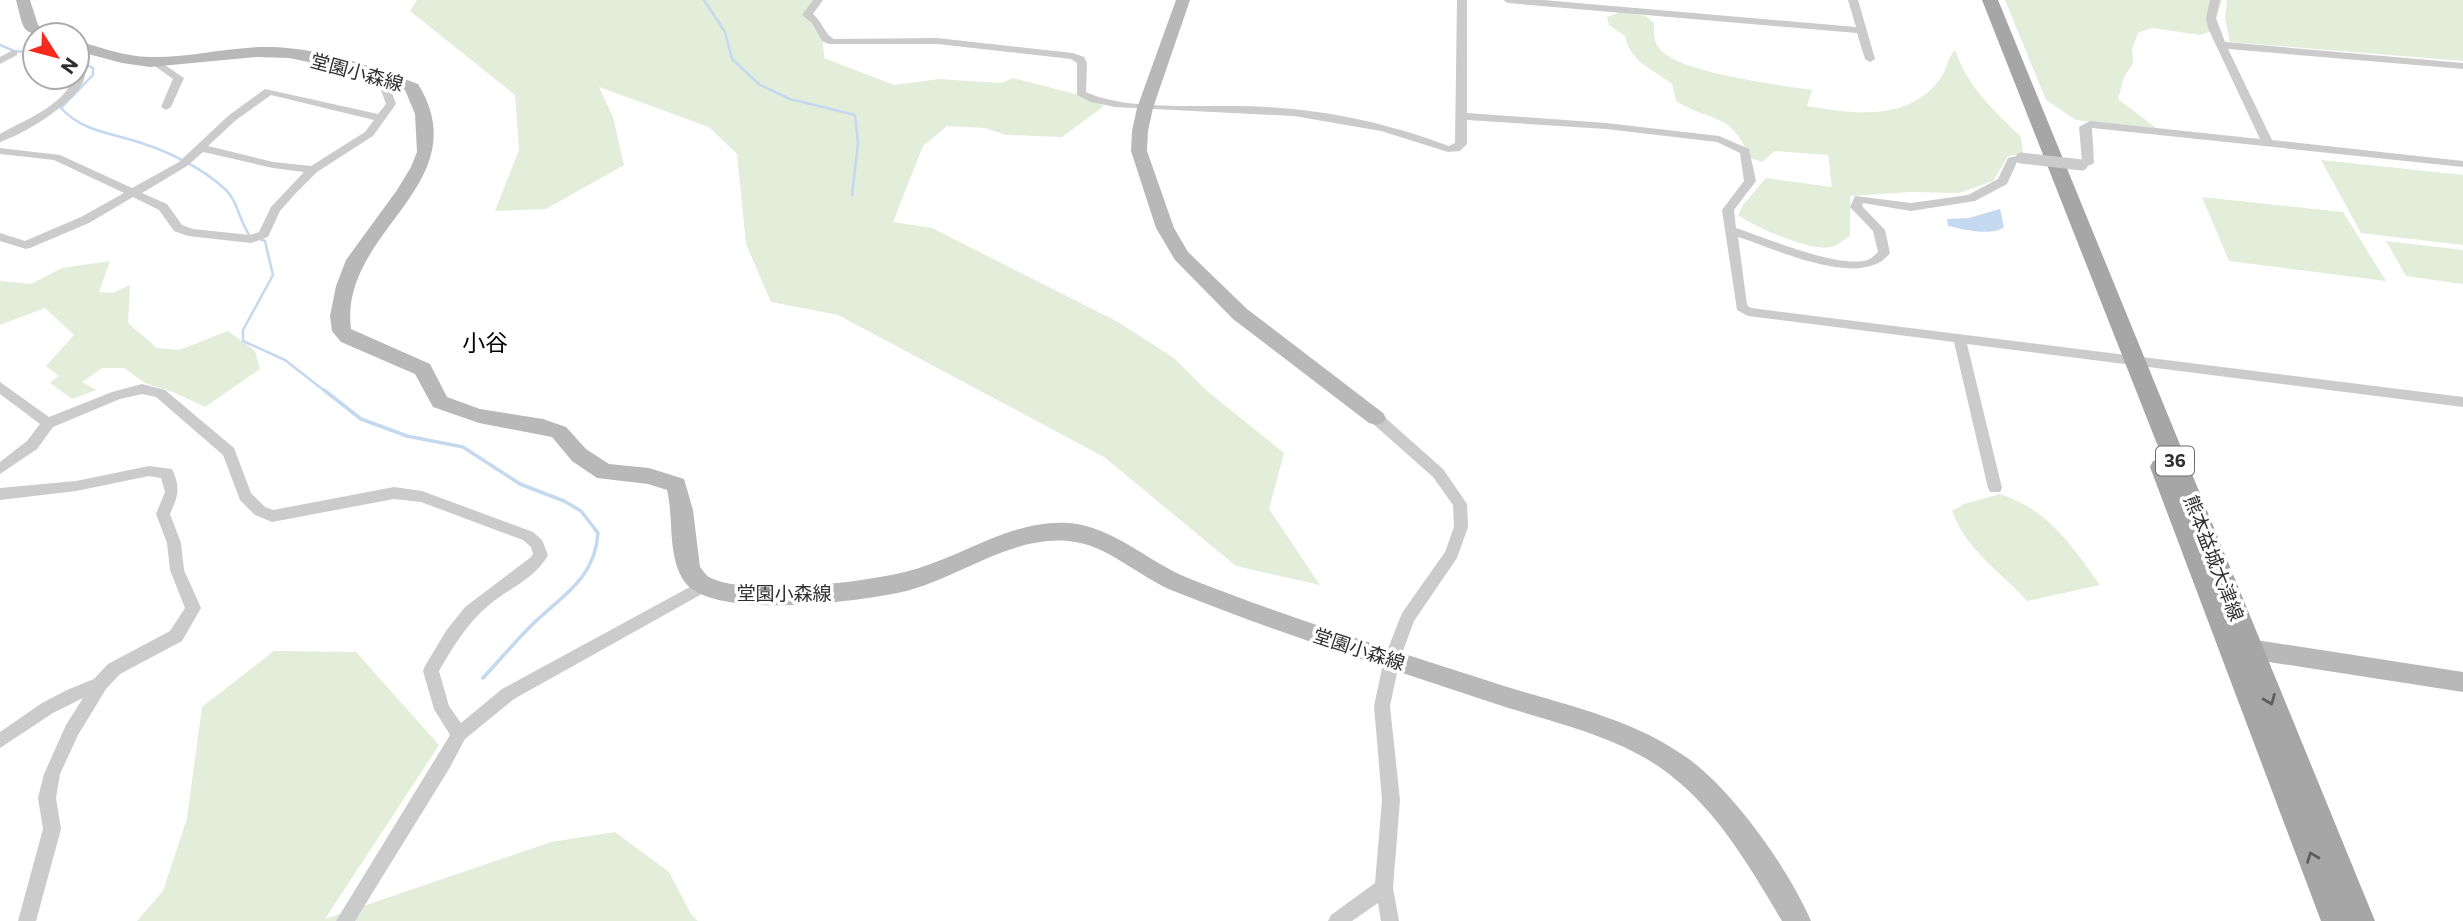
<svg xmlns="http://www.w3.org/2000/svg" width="2463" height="921" font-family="Commissioner,'Noto Sans JP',sans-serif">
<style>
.green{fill:#e2edda}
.water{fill:#c4d9ef}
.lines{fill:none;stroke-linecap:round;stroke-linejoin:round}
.stream-far1{stroke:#c4d9ef;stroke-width:2.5}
.stream{stroke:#c4d9ef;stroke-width:3.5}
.street{fill:#cbcbcb;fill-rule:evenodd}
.secondary{fill:#b8b8b8;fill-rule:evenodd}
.primary{fill:#a6a6a6;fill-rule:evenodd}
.street-bridge{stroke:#cbcbcb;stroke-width:11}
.oneway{stroke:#5e5e5e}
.labels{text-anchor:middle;stroke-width:7;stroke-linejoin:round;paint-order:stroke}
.shield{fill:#fff;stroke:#6d6d6d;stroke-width:2}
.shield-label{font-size:18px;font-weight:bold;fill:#2e2e2e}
.street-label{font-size:19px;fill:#2e2e2e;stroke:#fff}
.quarter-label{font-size:23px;fill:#000;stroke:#fff}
</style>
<rect width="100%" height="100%" fill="#fff"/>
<path class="green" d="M417 0H815L803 15C820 26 824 38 824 58L894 85 939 79 1001 83 1013 78 1079 95 1104 106 1062 137 1006 135 985 128 947 126 923 146 893 222 932 228 1118 322 1174 358 1207 391 1284 453 1269 509 1320 585 1236 566 1104 457 838 315 771 302 746 244 737 154 709 127 599 87 613 117 624 165 546 209 495 211 519 150 515 95 410 11Z
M2005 0H2222L2212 31 2200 35 2152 28 2138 33 2132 49 2133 63 2124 77 2118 99 2156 128 2076 120 2046 100Z
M2227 0H2463V61L2230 42 2225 19Z
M1621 12 1646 16 1654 23C1654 33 1653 41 1660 49 1678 73 1781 85 1812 90L1807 106C1854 114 1908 122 1940 79 1947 70 1947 58 1955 50 1968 87 1993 110 2021 137L2023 154 2008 156 1993 181 1959 193 1911 192 1850 196V236C1845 239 1837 246 1831 247 1812 252 1754 227 1738 215L1743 205 1766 178 1832 187 1828 155 1775 151 1762 162 1750 158C1730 110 1713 124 1676 101L1672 84C1653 69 1630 62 1625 36L1609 25 1607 17Z
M2321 160 2463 175V245L2361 233Z
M2202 197 2343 212 2386 281 2229 261Z
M2386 241 2463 250V284L2406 276Z
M110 261 99 292 113 293 130 285 128 323 157 348 179 350 228 331 255 351 260 369 205 407 173 392 145 383 124 368H102L82 382 96 390 72 399 50 383 59 376 46 366 74 335 45 308 0 325V281L31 284 62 268Z
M2000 494C2049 510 2071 545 2100 585L2027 601C2000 571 1966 550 1952 511L1964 504Z
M274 651 356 652 439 745 325 919 551 842 615 832 669 872 691 914 698 921H137L163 891 187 818 202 707Z"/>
<path class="water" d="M2000 209 2004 227C1991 237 1963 229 1948 226L1947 219 1969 218Z"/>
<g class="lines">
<path class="stream-far1" d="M704 0 725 32 732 59 760 85 790 99 855 115 858 143 852 195
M0 45 14 51 35 53
M77 61 93 68V75L61 108C84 133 114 133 144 144 172 153 203 169 225 189 238 201 239 221 250 236
M257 238 265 241 273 275 243 330V341L285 360 326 392"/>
<path class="stream" d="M324 390 361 419 407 436 463 447 520 484 564 501 581 511 598 533C595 582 557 598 527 630 512 645 498 662 483 678"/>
<path class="street" d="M813 0H823L813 14C822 21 825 35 834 39L937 38 1073 53 1084 57 1087 63 1086 92C1130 113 1216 103 1267 107 1328 110 1391 124 1449 146L1455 143 1457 0H1467V113L1606 123 1719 136 1749 149 1756 181 1734 210 1736 228C1769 239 1831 266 1864 261 1870 260 1874 256 1878 252L1873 231 1850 207 1855 196 1911 203 1968 195 1998 179 2008 158 2021 155 2027 158 2017 162 2007 184 1975 201 1911 211 1863 203 1862 206 1885 230 1890 253C1862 291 1774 248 1738 237L1747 305 1751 308 2463 397V407L1967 344 2002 488 2000 492H1990L1988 488 1954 342 1748 316 1737 310 1722 210 1744 181 1740 153 1717 142 1606 129 1467 120V144L1460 151 1448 152 1381 131 1294 116 1115 107 1091 102 1077 95V63L1071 59 937 44H829L822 41 812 23 802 15Z
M1503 0H1543L1856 27 1848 0H1858L1875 59 1870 62 1865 59 1857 33 1508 3Z
M2210 0H2220L2216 18 2225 42 2463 63V69L2228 49 2272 140 2463 161V167L2092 128 2094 163 2086 167H2078L2076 165 2082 161 2079 127 2090 121 2260 139 2208 28 2206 18Z
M13 50 17 51V55L0 64V57Z
M77 51 85 55C86 65 87 72 83 82 72 105 24 134 0 142V134C24 120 64 106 74 77H77Z
M156 59 184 78 171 107 166 110 161 107 173 79 152 64 151 62Z
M391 75 396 78 391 90 396 104 373 136 317 172 295 194 280 211 268 237 251 243 188 236 174 231 159 210 133 197 89 223 30 248 26 249 0 241V233L25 241 81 217 124 193 54 160 0 154V148L60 155 132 188 179 162 228 116 265 89 378 114 386 104 381 90 386 78ZM271 95 374 120 365 132 311 166 273 162 208 146 236 120ZM203 152 273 168 304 172 271 207 259 232 250 235 193 229 182 225 167 204 142 193 187 166Z
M0 382 49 417 112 392 142 384 165 390 234 448 251 493 265 507 273 510 394 487 422 491 533 532 542 540 548 555C536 578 508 589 489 605 467 623 453 647 439 671L449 706 461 723 502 689 699 582 704 580 709 582 712 586 709 590 514 699 465 739 449 769 355 921H336L450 735 434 709 423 671 425 666 446 631 465 607 531 557 533 554 531 547 523 540 421 502 394 499 272 522 255 515 240 500 223 455 156 397 142 394 120 399 53 427 37 449 0 474V462L27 441 40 424 0 394Z
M1376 413 1381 414 1443 469 1467 504 1468 527 1457 558 1414 621 1400 659 1390 706 1400 800 1393 888 1399 921H1381L1378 903 1352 921H1328L1331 915 1375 883 1382 800 1374 706 1384 659 1402 613 1445 552 1454 527 1453 505 1433 477 1371 422 1369 418Z
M149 466 172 469C181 489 178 495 170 514L181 543 184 570 201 608 182 641 120 674 106 689 78 735 60 774 56 798 61 829 36 921H18L43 829 38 798 44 774 66 725 83 698 53 713 0 748V732L42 703 67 690 94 679 108 664 170 631 185 608 170 570 167 543 156 514 165 492 161 478 149 476 76 491 0 500V488L76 481Z"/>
<path class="secondary" d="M16 0H30L38 25 51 35C20 35 24 29 16 0Z
M1176 0H1190L1153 108 1148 131 1147 151 1174 228 1188 252 1247 309 1383 413 1386 418 1383 423 1376 425 1369 423 1233 319 1175 260 1156 228 1131 151 1132 131 1137 108Z
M77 41C101 47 125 57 150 57 191 58 232 46 273 47 322 49 372 66 418 84 480 185 338 231 351 329L430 364 447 397 480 409 543 419 566 427 586 449 609 464 649 468 684 479 693 510 700 567C704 572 707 577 713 579 754 596 876 582 919 568 968 553 1015 519 1069 523 1114 527 1148 562 1188 578 1291 619 1399 652 1504 686 1566 705 1633 719 1686 757 1733 790 1788 868 1811 921H1782C1748 864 1714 804 1658 766 1609 733 1546 721 1490 702 1385 667 1279 633 1176 592 1139 578 1108 544 1068 541 1013 536 962 575 910 590 868 601 711 622 684 581 667 555 674 519 667 490L648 484 597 478 572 461 552 437 479 423 433 407 415 374 341 342 332 331 330 316 336 286 346 260 397 190 411 167 417 152 415 114 405 90 338 68 289 58 257 57 150 67 122 63 77 51Z
M2237 637 2463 672V692L2237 657 2229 654 2225 647 2229 640Z"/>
<path class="primary" d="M1982 0H1998L2375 921H2321L2150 467 2153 461 2163 459Z"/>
<path class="street-bridge" d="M2021 158 2082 165"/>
</g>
<defs><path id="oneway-chevron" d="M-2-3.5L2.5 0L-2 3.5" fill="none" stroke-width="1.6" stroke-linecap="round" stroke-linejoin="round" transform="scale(1.75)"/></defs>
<g class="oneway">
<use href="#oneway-chevron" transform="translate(2270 700) rotate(68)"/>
<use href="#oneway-chevron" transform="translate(2312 857) rotate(-111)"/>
</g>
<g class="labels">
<rect class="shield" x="2156" y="446.5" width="38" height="29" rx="5"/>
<g class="shield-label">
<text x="2175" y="467">36</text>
</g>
<g class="street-label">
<text transform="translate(357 72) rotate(15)" y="7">堂園小森線</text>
<text transform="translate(2214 558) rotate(69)" y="7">熊本益城大津線</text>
<text x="784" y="600">堂園小森線</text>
<text transform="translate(1359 649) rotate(18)" y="7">堂園小森線</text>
</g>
<g class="quarter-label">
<text x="485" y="351">小谷</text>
</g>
</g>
<g transform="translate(56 56) rotate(126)"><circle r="33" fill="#ffffff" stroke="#ababab" stroke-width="2"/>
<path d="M0-5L12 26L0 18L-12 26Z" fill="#f62b1f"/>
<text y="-10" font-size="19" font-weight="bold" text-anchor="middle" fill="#2e2e2e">N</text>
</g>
</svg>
